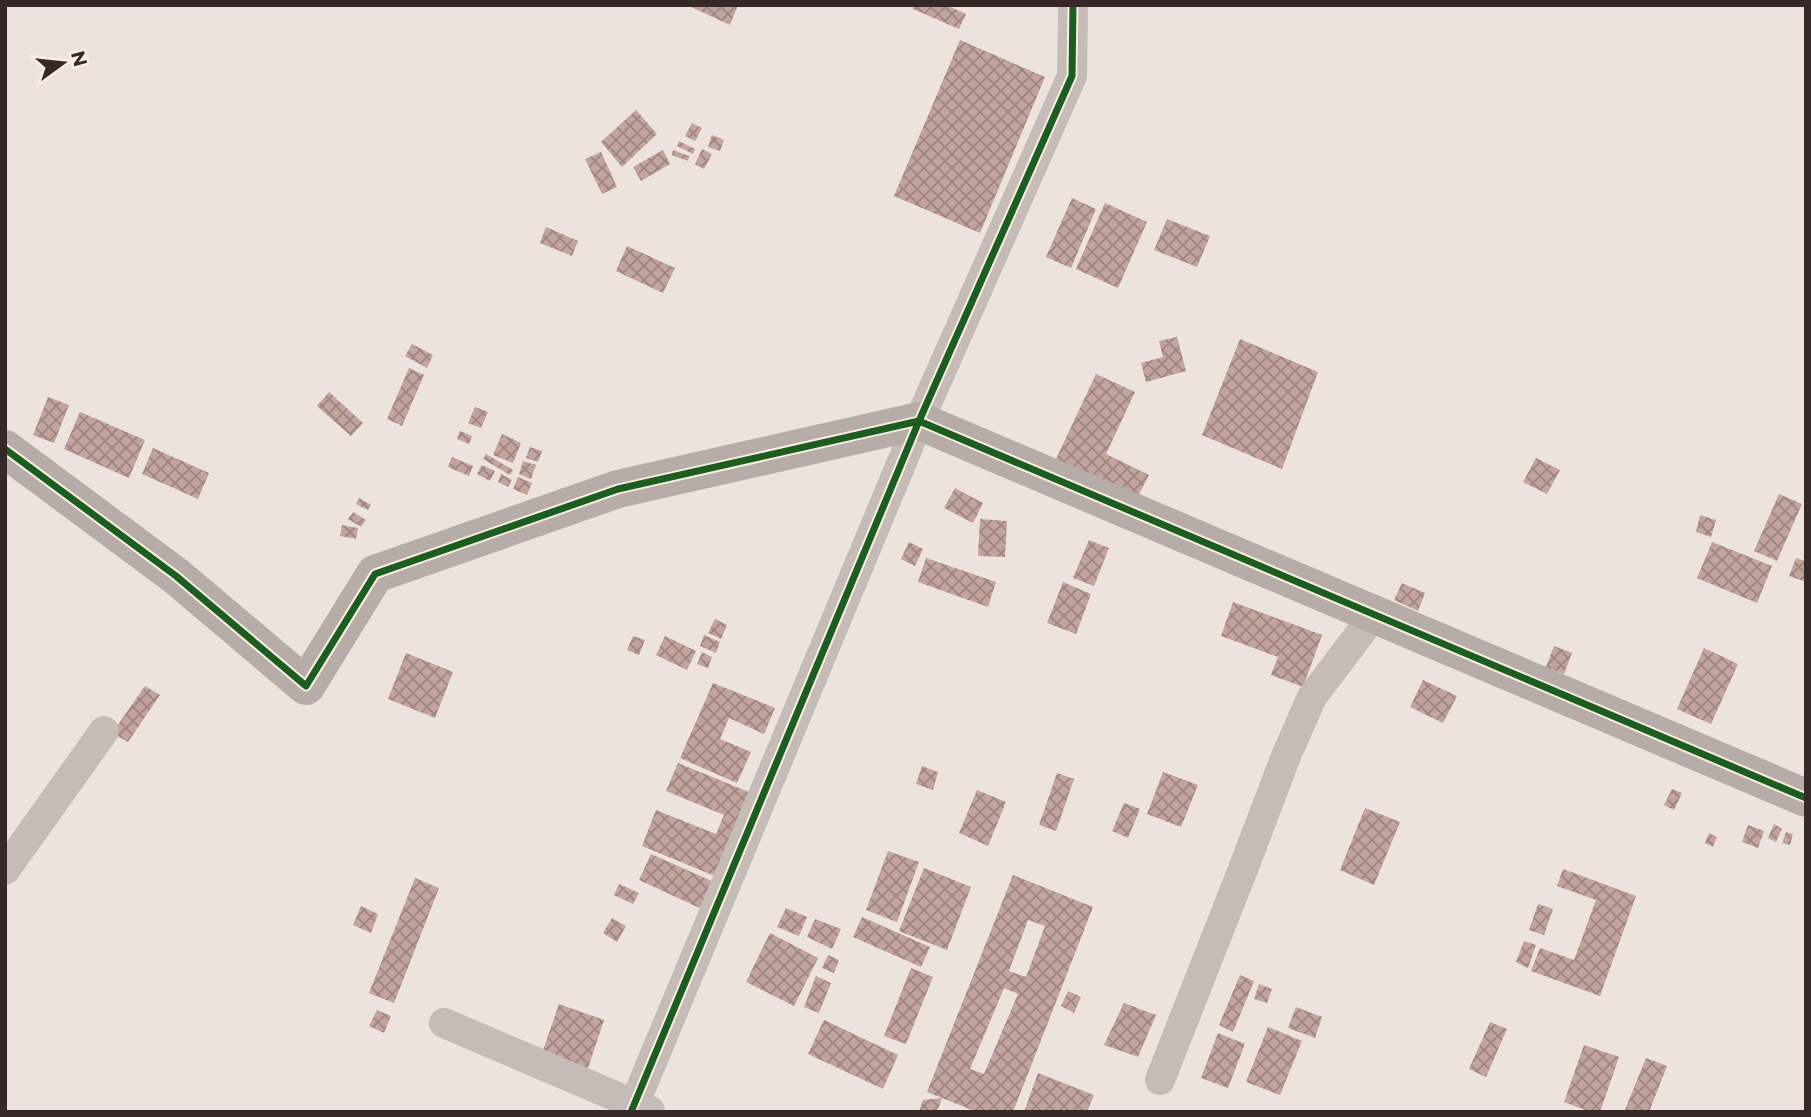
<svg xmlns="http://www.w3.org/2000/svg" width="1811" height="1117" font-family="Montserrat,sans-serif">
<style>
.building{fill:url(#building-cross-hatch);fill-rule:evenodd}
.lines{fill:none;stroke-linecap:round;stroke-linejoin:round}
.street{stroke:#c6bcb7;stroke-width:30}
.secondary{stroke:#b6aca8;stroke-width:38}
.cycleway-casing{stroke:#fbede4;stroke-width:11}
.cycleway{stroke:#1b5e20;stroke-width:7}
</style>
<defs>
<pattern id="building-cross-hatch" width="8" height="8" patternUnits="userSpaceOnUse" patternTransform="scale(1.75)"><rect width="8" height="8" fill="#c2a39e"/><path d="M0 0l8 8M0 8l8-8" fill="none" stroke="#9e8581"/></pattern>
</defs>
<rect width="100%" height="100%" fill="#ede3de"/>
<path class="building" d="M687 5H738L730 25Z
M914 5H946L966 14 959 29 913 9Z
M960 40 1045 77 980 233 894 196Z
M636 110 657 134 622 167 601 142Z
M692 123 702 128 695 141 685 136Z
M712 135 724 140 720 151 708 147Z
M679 141 695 149 693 154 677 146Z
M702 149 712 154 704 169 695 164Z
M663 150 670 164 641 181 633 167Z
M673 150 689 156 688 161 672 155Z
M601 152 617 187 602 194 585 159Z
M1072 198 1096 209 1071 268 1046 257Z
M1105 203 1147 222 1118 288 1076 269Z
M1167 219 1210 236 1197 267 1154 250Z
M546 227 578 241 572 256 540 243Z
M627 246 675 268 663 293 616 271Z
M1177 337 1186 371 1146 382 1141 363 1163 357 1159 341Z
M1240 339 1318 372 1282 469 1202 435Z
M412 344 433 355 427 368 405 356Z
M409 368 424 375 402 426 387 419Z
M1096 374 1135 392 1106 454 1149 475 1136 500 1055 461Z
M329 392 363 423 351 436 317 406Z
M48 397 69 405 54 443 33 435Z
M475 407 488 412 481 428 468 423Z
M80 412 145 440 129 478 64 449Z
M460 431 472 436 469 444 457 439Z
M502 434 521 443 513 463 493 455Z
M530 447 542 451 538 462 526 458Z
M153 448 209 473 198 499 142 474Z
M486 454 513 470 510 475 483 459Z
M452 457 473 466 469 476 448 467Z
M1536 458 1560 470 1547 494 1523 482Z
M523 461 536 465 531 479 519 474Z
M482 465 495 471 490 481 477 474Z
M501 474 512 480 508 487 498 482Z
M518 477 532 483 527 495 513 489Z
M955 488 983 503 973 523 944 508Z
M1779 494 1802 504 1777 561 1754 551Z
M359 498 371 505 368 510 356 504Z
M353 512 366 520 361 527 348 519Z
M1700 515 1716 520 1711 537 1696 532Z
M980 519 1007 521 1005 557 978 556Z
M342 525 358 528 356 539 340 536Z
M1089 540 1109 548 1094 586 1073 578Z
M909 542 923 549 915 566 901 559Z
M1712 542 1772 566 1757 603 1697 578Z
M926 558 996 582 988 607 918 582Z
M1796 558 1806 561V582L1789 576Z
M1063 582 1091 594 1076 634 1047 623Z
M1402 583 1425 593 1418 611 1394 600Z
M1233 602 1322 635 1303 687 1271 675 1278 657 1221 636Z
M715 619 727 625 721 639 708 633Z
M704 635 720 642 716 653 700 646Z
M633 636 645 640 639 655 627 650Z
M665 636 696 651 687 670 656 655Z
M1554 646 1572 653 1564 674 1546 667Z
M1704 648 1738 664 1711 724 1677 709Z
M702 652 712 657 708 668 697 664Z
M406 653 453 672 435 718 388 699Z
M1423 680 1457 696 1443 723 1410 707Z
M713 683 775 708 764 734 729 718 720 739 751 752 737 783 680 758Z
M145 686 160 695 128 742 112 733Z
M678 763 756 795 722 879 642 846 656 810 716 834 724 815 666 791Z
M922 766 938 772 933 790 916 784Z
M1163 772 1198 785 1181 827 1147 814Z
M1057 773 1074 779 1056 831 1039 825Z
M1672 789 1682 793 1674 810 1664 805Z
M977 790 1006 802 988 846 959 833Z
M1124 803 1140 809 1128 838 1112 831Z
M1365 808 1400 822 1374 885 1340 870Z
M1774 824 1782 829 1776 842 1768 838Z
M1748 825 1764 831 1758 848 1742 842Z
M1786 832 1793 834 1790 845 1782 843Z
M1709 833 1717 837 1713 847 1705 843Z
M888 851 919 862 897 922 866 910Z
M651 854 716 883 704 910 639 880Z
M924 868 971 887 947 950 899 931Z
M1563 869 1636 896 1600 996 1531 971 1540 948 1574 960 1596 900 1557 886Z
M1013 875 1093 907 1013 1112H977L942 1098 937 1112H919L923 1100 942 1098 927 1092ZM1028 920 1045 926 1026 977 1009 971ZM1004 988 1018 994 984 1074 970 1069Z
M415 878 439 888 394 1003 369 993Z
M619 884 639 893 633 904 614 895Z
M1538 904 1553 909 1544 935 1529 930Z
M361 906 378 914 371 933 353 925Z
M786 908 807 917 799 936 777 927Z
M862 917 930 947 921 967 853 937Z
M612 918 626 926 617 942 603 933Z
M815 919 841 929 832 949 807 937Z
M770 933 818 958 794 1006 746 982Z
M1524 941 1536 945 1528 968 1516 962Z
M828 955 839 960 834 973 822 968Z
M911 968 933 977 906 1044 884 1036Z
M1240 975 1254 981 1233 1032 1219 1025Z
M816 976 831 983 819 1013 804 1007Z
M1259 984 1272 989 1267 1003 1254 999Z
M1068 991 1081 997 1074 1013 1061 1006Z
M1124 1003 1156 1015 1138 1057 1104 1045Z
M559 1004 604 1020 586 1074 540 1059Z
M1296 1007 1322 1017 1315 1038 1288 1028Z
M377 1010 391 1016 384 1033 369 1026Z
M824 1020 898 1055 883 1089 808 1054Z
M1490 1022 1507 1029 1486 1077 1469 1069Z
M1268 1027 1302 1041 1280 1095 1246 1082Z
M1218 1033 1245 1044 1228 1088 1201 1078Z
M1584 1045 1619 1057 1600 1112H1591L1564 1102Z
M1646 1058 1667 1066 1649 1112H1624Z
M1038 1073 1094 1095 1087 1112H1024Z"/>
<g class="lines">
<path class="street" d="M5 870 104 731
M444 1023 650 1111
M1160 1080 1245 864 1286 756 1312 697 1374 615
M631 1112 919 421 1072 76 1073 5"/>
<path class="secondary" d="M5 449 176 576 306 686 375 574 618 489 919 421 1806 798"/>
<g class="cycleway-casing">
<path id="cycleway" d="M5 449 176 576 306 686 375 574 618 489 919 421 1806 798
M631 1112 919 421 1072 76 1073 5"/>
</g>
<use href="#cycleway" class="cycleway"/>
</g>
<rect width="1811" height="1117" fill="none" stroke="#362826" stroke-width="14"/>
<g transform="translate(63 63) rotate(75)" stroke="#fbede4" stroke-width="5" paint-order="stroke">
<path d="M0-5L12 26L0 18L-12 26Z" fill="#362826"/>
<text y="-10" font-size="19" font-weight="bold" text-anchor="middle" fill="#362826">N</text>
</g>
</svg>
